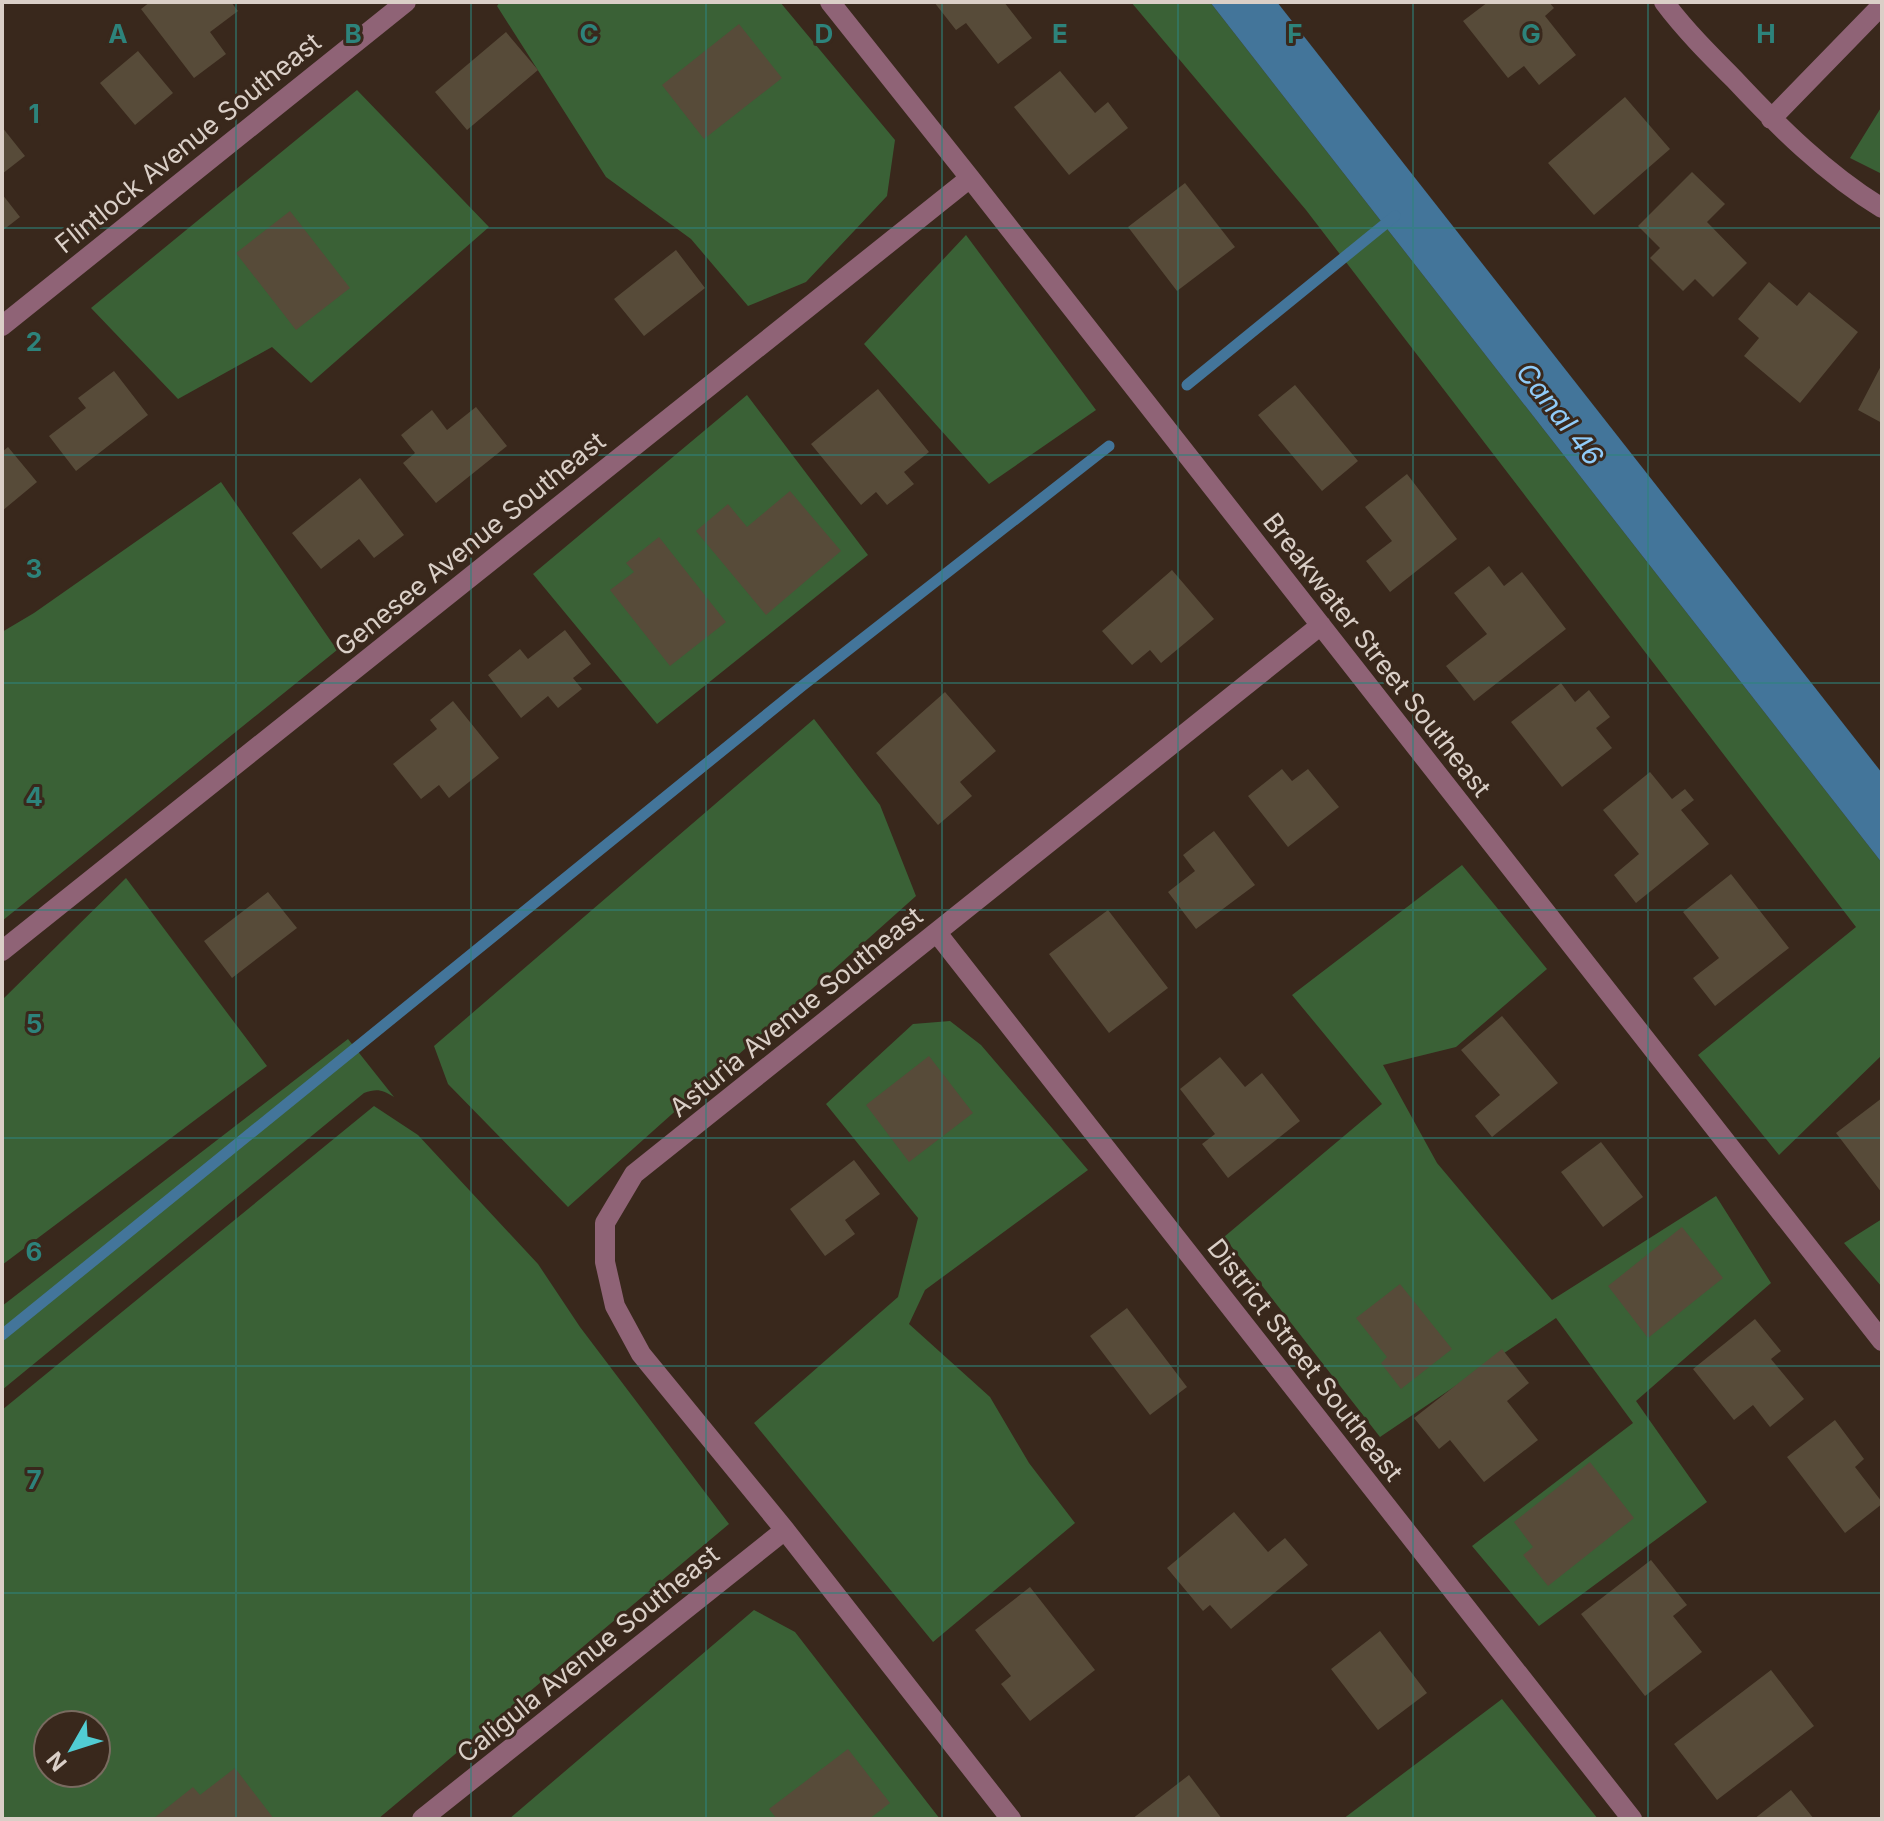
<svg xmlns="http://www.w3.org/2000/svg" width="1884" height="1821" font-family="Inter,sans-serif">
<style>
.forest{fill:#3a6136;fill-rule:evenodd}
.water{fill:#43759a}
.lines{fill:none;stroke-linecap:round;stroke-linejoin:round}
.stream{stroke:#43759a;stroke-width:11}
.building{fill:#574b39}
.minor{stroke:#8f6376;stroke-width:20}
.grid{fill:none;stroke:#2d837b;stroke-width:2;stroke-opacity:0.55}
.labels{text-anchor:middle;stroke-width:6;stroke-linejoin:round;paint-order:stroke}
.street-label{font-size:26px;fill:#dacfc7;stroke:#39281c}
.water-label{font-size:28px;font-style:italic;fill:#90cbf8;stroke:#39281c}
.grid-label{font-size:26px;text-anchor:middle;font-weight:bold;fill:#2d837b;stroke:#39281c;stroke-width:6;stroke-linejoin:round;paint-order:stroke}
</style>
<rect width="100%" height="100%" fill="#39281c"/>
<path class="forest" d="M500 2H780L895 140 887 196 806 282 748 306 691 239 606 177 497 6Z
M1131 2H1210L1882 863V1055L1779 1155 1698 1055 1856 927 1306 210Z
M357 90 489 227 311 383 272 347 178 399 91 308Z
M1882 106V174L1850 158Z
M966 235 1096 410 989 484 864 344Z
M747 395 868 555 657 724 533 574Z
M221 482 337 650 2 921V632L34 613Z
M814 719 880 805 916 896 568 1207 448 1084 434 1046Z
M1462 865 1547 969 1456 1047 1383 1065 1437 1163 1552 1300 1716 1196 1771 1283 1636 1401 1707 1502 1539 1626 1472 1546 1633 1423 1556 1318 1380 1437 1224 1237 1382 1104 1292 995Z
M126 878 267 1066 2 1265V1000Z
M950 1021 981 1045 1088 1170 925 1290 909 1324 990 1397 1029 1463 1075 1523 933 1642 754 1423 898 1297 918 1218 826 1104 913 1024Z
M348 1039 394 1097C383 1090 377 1088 364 1093L2 1390V1306Z
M374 1106 418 1135 538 1264 580 1327 729 1524 378 1819H2V1410ZM48 1725H96V1773H48Z
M1882 1219V1287L1844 1243Z
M754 1610 795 1632 940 1819H509Z
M1502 1699 1598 1819H1343Z"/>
<path class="water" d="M1210 2H1277L1882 773V863Z"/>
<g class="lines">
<path class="stream" d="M1187 385 1395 216
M2 1335 802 686 1109 446"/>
</g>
<path class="building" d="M150 2H231L238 11 210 32 226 54 194 78 141 9Z
M934 2H1004L1032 38 998 64 966 23 956 30Z
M1488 2H1549L1554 8 1545 16 1576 55 1539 85 1524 66 1508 78 1463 21Z
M739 24 782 78 704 139 662 85Z
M506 32 538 70 467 130 435 92Z
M138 51 173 93 135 125 100 83Z
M1060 71 1095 113 1108 102 1128 128 1069 175 1014 107Z
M1625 97 1670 149 1594 215 1548 163Z
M2 127 25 156 2 174Z
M1692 172 1725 204 1707 222 1747 263 1713 297 1695 279 1683 291 1650 258 1660 248 1638 226Z
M1185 183 1235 247 1177 291 1128 227Z
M2 194 20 217 2 231Z
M290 211 350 288 296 330 236 253Z
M676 250 705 288 644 336 614 299Z
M1769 282 1797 306 1809 292 1858 332 1800 403 1744 356 1759 338 1738 319Z
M1882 364V423L1858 410Z
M114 371 148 415 76 471 49 436 86 408 78 398Z
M1295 385 1358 461 1322 491 1258 415Z
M878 389 929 452 904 472 914 484 887 505 876 492 861 505 811 444Z
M476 407 507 446 436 503 403 463 415 453 401 435 432 410 447 430Z
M8 447 37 482 2 511V452Z
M1407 474 1457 539 1390 592 1366 561 1392 541 1365 507Z
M360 478 404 535 374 558 359 539 321 569 292 533Z
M790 491 841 551 766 615 696 531 728 504 747 527Z
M659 537 726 622 670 666 610 590 634 572 626 563Z
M1489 566 1504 586 1522 572 1566 629 1474 701 1446 666 1487 634 1454 593Z
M1172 570 1214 619 1161 663 1150 650 1132 665 1102 631Z
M565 630 591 664 573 678 582 689 558 708 548 696 521 718 488 675 520 649 528 659Z
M1561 683 1575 702 1589 690 1610 717 1596 728 1612 748 1562 787 1511 722Z
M945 692 996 751 960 782 972 796 938 825 876 753Z
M453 701 499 758 449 798 439 785 421 799 393 764 437 729 430 720Z
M1282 769 1292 781 1308 769 1339 807 1288 847 1248 796Z
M1650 772 1672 799 1685 789 1694 800 1681 810 1709 844 1636 903 1614 875 1639 854 1603 810Z
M1214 831 1255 885 1196 929 1168 892 1195 871 1183 855Z
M1731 874 1789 948 1715 1006 1693 978 1719 958 1683 912Z
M268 892 297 928 232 978 204 941Z
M1108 910 1168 988 1109 1033 1049 954Z
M1502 1016 1558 1083 1492 1137 1475 1116 1500 1095 1461 1050Z
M929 1056 973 1113 909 1162 866 1105Z
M1220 1057 1245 1087 1262 1073 1300 1121 1228 1178 1202 1144 1215 1134 1180 1089Z
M1882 1098V1193L1836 1133Z
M1601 1142 1643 1197 1603 1227 1561 1172Z
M854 1160 880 1194 845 1220 855 1234 825 1256 790 1209Z
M1682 1227 1723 1278 1648 1338 1608 1286Z
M1400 1284 1452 1349 1401 1389 1381 1363 1387 1357 1356 1318Z
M1127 1308 1187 1387 1150 1415 1090 1336Z
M1755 1319 1781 1351 1771 1359 1804 1399 1770 1427 1753 1405 1734 1420 1693 1369Z
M1502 1349 1529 1383 1507 1401 1538 1440 1484 1482 1450 1440 1439 1449 1414 1418Z
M1835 1420 1864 1459 1855 1467 1882 1502V1504L1845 1533 1787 1457Z
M1590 1462 1634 1518 1548 1586 1523 1555 1533 1547 1514 1522Z
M1234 1512 1268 1552 1285 1538 1308 1565 1231 1629 1210 1605 1203 1611 1167 1568Z
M1651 1560 1687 1605 1673 1616 1702 1652 1645 1696 1581 1614Z
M1030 1587 1095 1670 1030 1721 1001 1684 1011 1676 975 1630Z
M1380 1631 1427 1693 1378 1730 1331 1669Z
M1771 1670 1814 1726 1717 1800 1674 1744Z
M848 1749 890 1803 869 1819H777L769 1809Z
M235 1768 274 1819H153L193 1787 200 1795Z
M1189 1775 1222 1819H1132Z
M1791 1790 1814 1819H1754Z"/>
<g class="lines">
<path class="minor" d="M830 2 970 178 1882 1341
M1664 2C1685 30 1709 54 1734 79 1778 126 1826 174 1882 208
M1771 119 1882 5
M2 326 406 2
M937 933 1632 1819
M2 951 970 178
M422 1819 785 1530
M1011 1819 785 1530 641 1354 615 1306 605 1262V1223L634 1174 1321 625"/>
</g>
<path class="grid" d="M236 2V1819M471 2V1819M706 2V1819M942 2V1819M1178 2V1819M1413 2V1819M1648 2V1819M2 228H1882M2 455H1882M2 683H1882M2 910H1882M2 1138H1882M2 1366H1882M2 1593H1882"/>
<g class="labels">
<g class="street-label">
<text transform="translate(188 143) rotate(-39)" y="9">Flintlock Avenue Southeast</text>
<text transform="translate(470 544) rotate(-39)" y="9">Genesee Avenue Southeast</text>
<text transform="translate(1377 655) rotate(52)" y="9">Breakwater Street Southeast</text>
<text transform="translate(796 1012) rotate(-39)" y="9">Asturia Avenue Southeast</text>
<text transform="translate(1305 1360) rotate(52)" y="9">District Street Southeast</text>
<text transform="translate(588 1654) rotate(-39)" y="9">Caligula Avenue Southeast</text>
</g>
<g class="water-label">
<text transform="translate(1560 414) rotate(52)" y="10">Canal 46</text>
</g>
</g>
<g class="grid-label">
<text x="118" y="43">A</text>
<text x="353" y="43">B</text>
<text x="589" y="43">C</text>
<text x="824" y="43">D</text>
<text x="1060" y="43">E</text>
<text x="1295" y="43">F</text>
<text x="1531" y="43">G</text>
<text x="1766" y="43">H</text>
<text x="34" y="123">1</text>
<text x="34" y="351">2</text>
<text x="34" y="578">3</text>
<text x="34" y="806">4</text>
<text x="34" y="1033">5</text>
<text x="34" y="1261">6</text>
<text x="34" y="1489">7</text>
</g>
<rect width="1884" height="1821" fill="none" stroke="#dacfc7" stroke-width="8"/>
<g transform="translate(72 1749) rotate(231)"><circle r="38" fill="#39281c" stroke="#796b60" stroke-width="2"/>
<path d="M0-6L14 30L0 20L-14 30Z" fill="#51ccd3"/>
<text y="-12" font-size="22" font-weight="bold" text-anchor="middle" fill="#dacfc7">N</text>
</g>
</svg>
